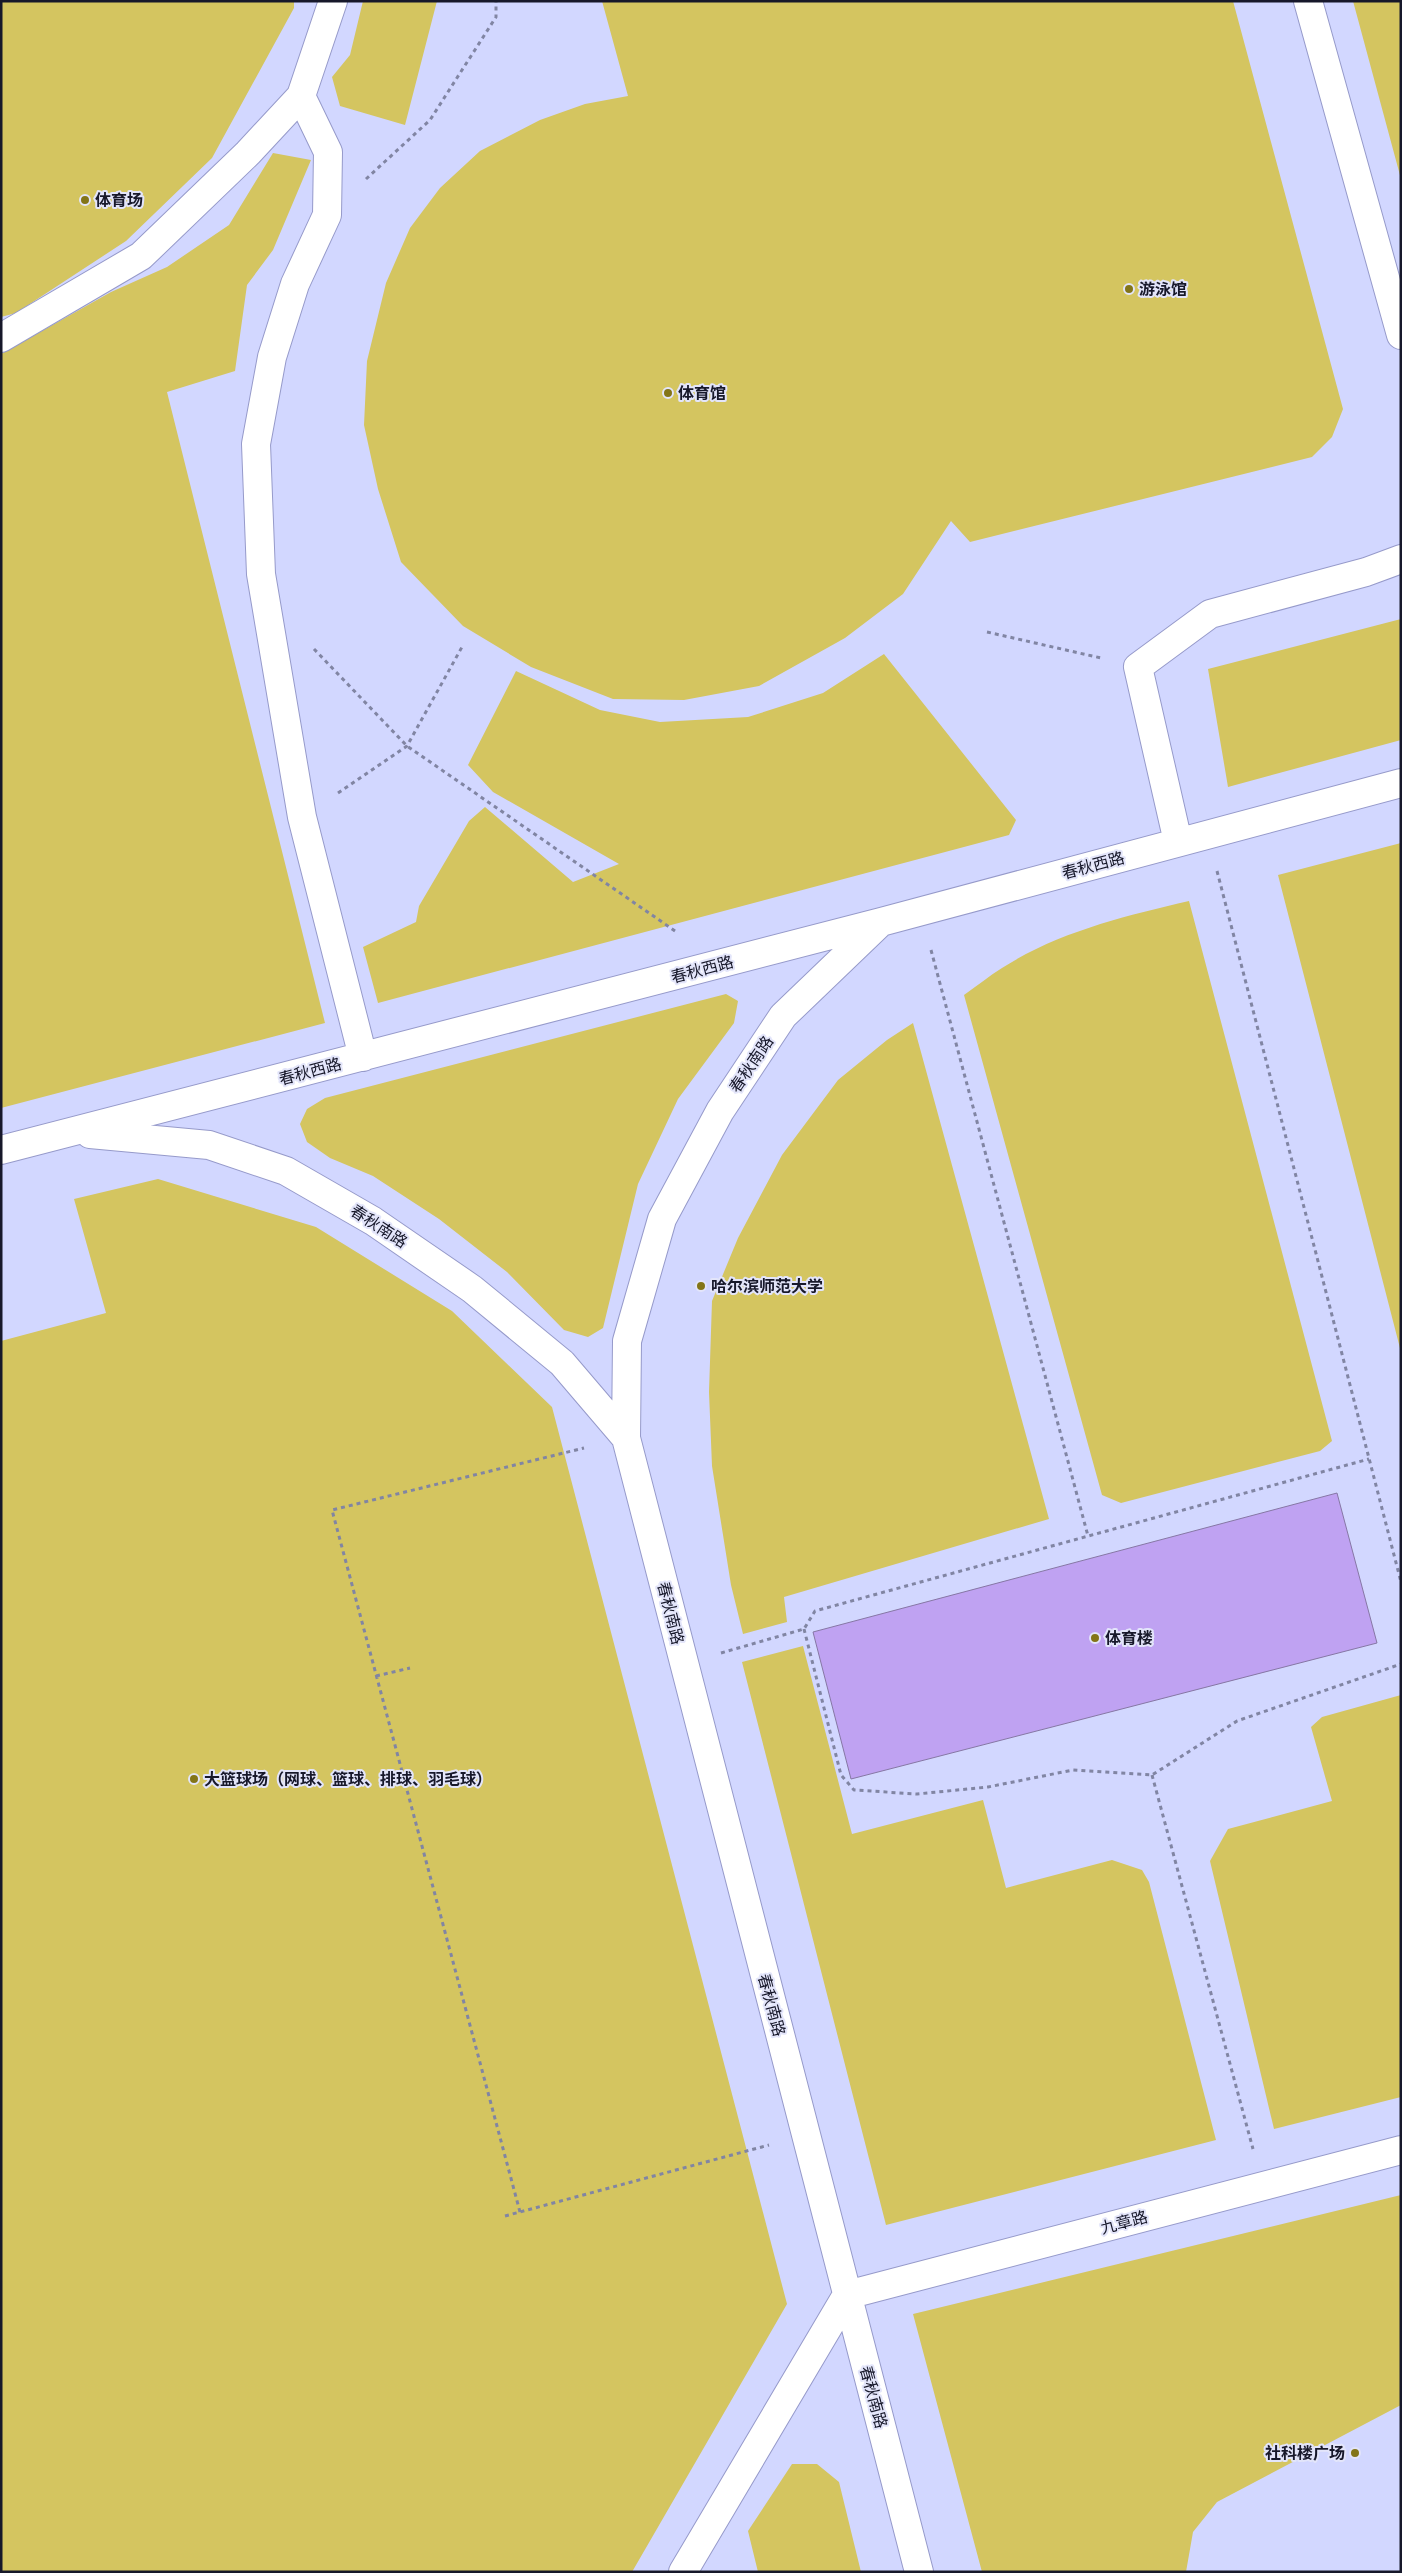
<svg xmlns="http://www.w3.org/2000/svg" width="1402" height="2573" font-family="Poppins,'Noto Sans SC',sans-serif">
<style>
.green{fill:#d4c560}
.building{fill:#bfa2f2;stroke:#8677a4}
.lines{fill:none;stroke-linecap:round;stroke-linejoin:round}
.minor-casing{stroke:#969aca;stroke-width:30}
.path{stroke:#8185a3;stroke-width:3;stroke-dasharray:4 4;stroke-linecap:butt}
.minor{stroke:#fff;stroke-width:28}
.poi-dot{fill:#837518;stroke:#e3e5fa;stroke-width:2}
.labels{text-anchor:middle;stroke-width:4;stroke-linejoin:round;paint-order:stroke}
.poi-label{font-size:16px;font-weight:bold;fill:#17182a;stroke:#e3e5fa;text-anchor:start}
.street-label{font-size:16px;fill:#17182a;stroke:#e3e5fa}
</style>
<rect width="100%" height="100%" fill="#d2d7ff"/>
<path class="green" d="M1 1H294V8L212 158 126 241 16 313 1 317Z
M363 1H437L405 125 340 106 332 77 350 55Z
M602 1H1233L1343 409 1332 437 1312 457 970 542 951 521 903 594 845 638 759 686 684 700 613 699 531 667 463 626 401 562 378 489 364 425 367 361 386 283 410 228 440 188 480 151 540 120 585 104 628 96Z
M1353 1H1401V179Z
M273 153 311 160 273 250 247 285 235 371 167 392 325 1023 1 1108V354L111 292 167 267 229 225Z
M1401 619V740L1228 787 1208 669Z
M884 654 1016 820 1009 835 378 1003 363 947 416 922 419 906 469 821 485 807 573 882 619 864 493 792 468 765 516 671 600 710 660 722 748 717 823 693Z
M1401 843V1352L1278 875Z
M1189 901 1332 1441 1320 1451 1121 1503 1102 1495 964 995C977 986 989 976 1002 968 1058 932 1125 916 1189 901Z
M726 994 738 1001 734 1023 678 1099 638 1184 603 1328 588 1337 564 1330 507 1272 439 1219 373 1176 330 1158 307 1142 300 1124 307 1109 325 1098Z
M913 1023 1049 1519 784 1597 787 1622 743 1634 731 1585 712 1466 709 1392 712 1301 738 1238 782 1155 838 1080 887 1040Z
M158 1179 316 1227 452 1311 552 1407 787 2304 632 2572H1V1341L106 1313 74 1199Z
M803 1646 852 1834 983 1800 1006 1888 1112 1860 1142 1870 1149 1882 1216 2140 886 2225 742 1662Z
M1401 1695V2097L1274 2129 1210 1861 1228 1829 1332 1801 1311 1727 1322 1717Z
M1401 2195V2405L1217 2502 1193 2532 1186 2572H982L913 2314Z
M792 2464H817L839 2482 861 2572H758L748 2531Z"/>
<path class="building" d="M1337 1493 1377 1643 851 1779 813 1632Z"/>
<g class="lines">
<g class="minor-casing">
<path id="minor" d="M1308 1 1401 335
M301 96 328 152 327 215 295 284 272 357 256 444 261 574 302 817 363 1057
M1 338 141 256 248 153 301 96 333 1
M1178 842 1138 667 1210 614 1366 572 1401 559
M881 922 783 1016 720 1111 662 1219 627 1341 626 1438 919 2572
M90 1134 209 1145 286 1171 373 1221 472 1289 562 1363 626 1438
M1 1150 881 922 1401 783
M683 2572 847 2295 1401 2150"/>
</g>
<path class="path" d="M366 179 430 120 496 17V1
M987 632 1101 658
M314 649 407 746 678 933
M338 793 407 746 462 647
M1217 871 1401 1582
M931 950 1088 1536
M804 1629 841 1775 854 1790 917 1794 988 1787 1073 1770 1152 1775 1237 1721 1401 1664
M721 1653 804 1629 815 1611 1369 1459
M376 1676 410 1668
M1152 1775 1253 2149
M520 2212 332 1510 584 1448
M505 2216 769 2145"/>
<use href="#minor" class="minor"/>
</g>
<g class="poi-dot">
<circle cx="85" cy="200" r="5"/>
<circle cx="1129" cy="289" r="5"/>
<circle cx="668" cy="393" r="5"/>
<circle cx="701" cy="1286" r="5"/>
<circle cx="1095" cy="1638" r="5"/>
<circle cx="194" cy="1779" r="5"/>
<circle cx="1355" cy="2453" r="5"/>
</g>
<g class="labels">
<g class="poi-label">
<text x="95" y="206">体育场</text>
<text x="1139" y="295">游泳馆</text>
<text x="678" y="399">体育馆</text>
<text x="711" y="1292">哈尔滨师范大学</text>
<text x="1105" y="1644">体育楼</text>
<text x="204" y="1785">大篮球场（网球、篮球、排球、羽毛球）</text>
<text x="1345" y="2459" text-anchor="end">社科楼广场</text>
</g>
<g class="street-label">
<text transform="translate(1093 865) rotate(-15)" y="6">春秋西路</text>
<text transform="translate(702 969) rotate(-15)" y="6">春秋西路</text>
<text transform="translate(751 1064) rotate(-56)" y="6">春秋南路</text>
<text transform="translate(310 1071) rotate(-15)" y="6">春秋西路</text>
<text transform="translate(379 1226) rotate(33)" y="6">春秋南路</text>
<text transform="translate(671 1613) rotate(76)" y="6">春秋南路</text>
<text transform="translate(772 2005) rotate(75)" y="6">春秋南路</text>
<text transform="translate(1124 2222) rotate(-15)" y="6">九章路</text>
<text transform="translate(874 2397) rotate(75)" y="6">春秋南路</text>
</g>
</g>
<rect width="1402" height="2573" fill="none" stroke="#17182a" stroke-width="5"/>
</svg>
